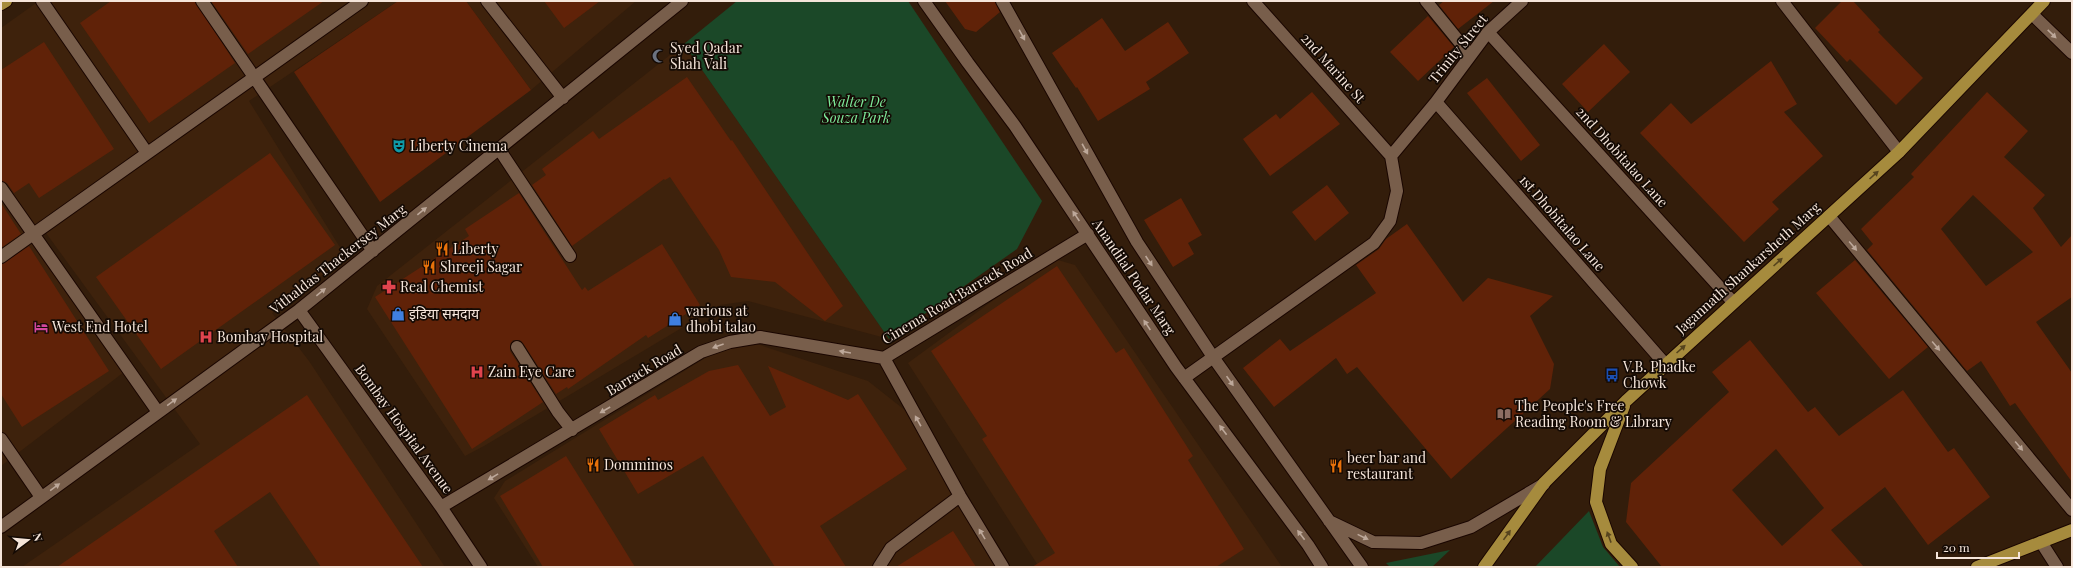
<svg xmlns="http://www.w3.org/2000/svg" width="2073" height="568" font-family="'Playfair Display','Noto Sans Devanagari',serif">
<style>
.built{fill:#3e220c}
.green{fill:#1b4828}
.building{fill:#602208;fill-rule:evenodd}
.lines{fill:none;stroke-linecap:round;stroke-linejoin:round}
.minor-casing{stroke:#1a0600;stroke-width:14}
.major-casing{stroke:#1a0600;stroke-width:14}
.minor{stroke:#785e4b;stroke-width:12}
.major{stroke:#a68b3d;stroke-width:12}
.oneway{fill:#bda89a}
.oneway2{fill:#56441e}
.labels{text-anchor:middle;stroke-width:3.5;stroke-linejoin:round;paint-order:stroke}
.poi-label{font-size:14px;fill:#f5e5da;stroke:#140a04;text-anchor:start}
.street-label{font-size:14px;fill:#f5e5da;stroke:#140a04}
.park-label{font-size:14px;font-style:italic;fill:#7de999;stroke:#140a04}
</style>
<rect width="100%" height="100%" fill="#331d0b"/>
<path class="built" d="M39 1H398L249 101 346 257 272 313 309 361 445 567H22L200 444 46 233 37 239 128 369 1 466V28Z
M466 1H636L531 90Z
M684 44 889 339 748 301 720 305 484 446 465 456 367 309 377 286Z
M1051 258 1075 265 1282 567H1039L908 363Z
M757 344 868 381 906 411 1001 567H538L494 498 505 481 720 349Z"/>
<path class="green" d="M737 1H908L1042 201 1017 249 889 339 684 44Z
M1589 511 1603 547 1620 567H1535Z
M1450 550 1432 567H1390L1386 563Z"/>
<path class="building" d="M111 1H195L235 63 149 123 80 23Z
M211 1H324L248 54Z
M398 1H466L531 90 380 202 294 72Z
M544 1H600L564 28Z
M945 1H995L1000 12 976 32 965 29Z
M1444 1H1494L1458 29 1439 5Z
M1842 1H1853L1880 30 1878 32 1923 78 1896 105 1850 59 1847 62 1815 28Z
M1428 16 1454 47 1418 81 1390 52Z
M1102 18 1125 51 1168 22 1189 53 1146 82 1150 89 1098 121 1077 87 1076 88 1052 53Z
M44 42 114 149 39 198 29 183 14 193 7 183 1 181V70Z
M1604 44 1630 72 1588 112 1562 84Z
M1771 61 1797 104 1784 112 1823 156 1772 202 1779 209 1744 242 1640 133 1671 103 1691 124Z
M687 77 731 141 732 140 843 306 825 321 775 282 731 277 719 250 670 177 665 180 664 179 572 246 532 185 546 175 542 169 593 131 599 139Z
M1487 78 1540 145 1521 161 1467 93Z
M1312 92 1340 124 1270 176 1243 139 1276 114 1280 119Z
M1987 92 2028 131 2004 157 2045 195 2033 208 2061 247 2072 235V297L2036 322 2072 373V482L2015 403 2010 406 1981 361 1967 371 1867 250 1873 244 1861 229 1914 177 1911 174ZM1973 195 2033 252 1986 286 1941 229Z
M270 153 335 245 161 369 96 277Z
M1327 185 1349 213 1315 241 1292 212Z
M519 193 582 290 585 287 588 291 662 244 700 305 648 338 646 335 568 389 567 387 556 394 523 343 520 340H513L510 344V351L543 402 472 449 375 297 469 236 465 229Z
M1181 198 1202 235 1188 243 1194 254 1173 267 1144 220Z
M1 203 21 234 1 248Z
M1407 224 1463 302 1488 278 1553 296 1530 316 1554 364 1550 389 1451 479 1357 367 1347 374 1336 358 1274 407 1243 368 1280 339 1290 351 1376 293 1356 265 1379 249 1386 239Z
M29 246 109 371 22 427 1 394V264Z
M1855 260 1928 347 1889 379 1816 293Z
M1057 266 1116 353 1124 348 1193 456 1188 460 1244 549 1216 567H1032L1055 553 982 439 987 436 931 351Z
M1750 340 1808 412 1815 407 1839 436 1903 390 1948 452 1954 448 1990 497 1928 545 1885 487 1831 530 1864 567H1662L1626 522 1631 483 1729 392 1712 372ZM1776 449 1824 508 1782 546 1732 490Z
M738 365 770 416 786 407 768 366 848 400 858 394 907 469 820 526 846 567H775L703 456 638 494 599 429 655 395 658 400 709 371Z
M307 395 423 567H321L270 492 214 531 238 567H57Z
M566 456 598 507 635 567H543L500 496Z
M953 531 976 567H896Z"/>
<g class="lines">
<g class="minor-casing">
<path id="minor" d="M42 1 147 153
M202 1 373 251
M487 1 563 98
M924 1 968 63 1015 126 1176 367 1308 545 1322 567
M1002 1 1137 242 1213 357 1362 567
M1253 1 1391 156
M1426 1 1470 55
M1782 1 1899 152
M2032 14 2072 53
M1488 32 1733 302
M1436 102 1665 364
M499 149 570 256
M1 188 158 412
M1829 216 2072 510
M1 257 362 1
M299 310 441 507 481 567
M517 347 558 412 572 430
M884 358 960 496 1003 567
M884 358 1088 234
M1184 378 1374 243 1390 221 1397 191 1391 156 1436 102 1488 32 1522 1
M1 439 41 497
M441 507 701 352 730 342 760 337 884 358
M1329 521 1373 542 1421 543 1471 527 1544 484
M1 527 299 310 682 1
M2041 542 2057 567
M879 567 891 548 960 496"/>
</g>
<g class="major-casing">
<path id="major" d="M1 4 6 1
M1624 406 1600 469 1596 502 1611 544 1632 567
M1484 567 1544 483 1626 401 1899 152 2044 1
M1977 567 2072 530"/>
</g>
<use href="#minor" class="minor"/>
<use href="#major" class="major"/>
</g>
<defs><path id="oneway-solid" d="M-6-.8H1V-3.2L6.5 0L1 3.2V.8H-6Z"/></defs>
<g class="oneway">
<use href="#oneway-solid" transform="translate(2052 34) rotate(44)"/>
<use href="#oneway-solid" transform="translate(1022 35) rotate(61)"/>
<use href="#oneway-solid" transform="translate(1085 149) rotate(61)"/>
<use href="#oneway-solid" transform="translate(422 211) rotate(-39)"/>
<use href="#oneway-solid" transform="translate(1076 216) rotate(-124)"/>
<use href="#oneway-solid" transform="translate(1853 246) rotate(50)"/>
<use href="#oneway-solid" transform="translate(1149 261) rotate(56)"/>
<use href="#oneway-solid" transform="translate(321 292) rotate(-39)"/>
<use href="#oneway-solid" transform="translate(1147 325) rotate(-124)"/>
<use href="#oneway-solid" transform="translate(718 346) rotate(160)"/>
<use href="#oneway-solid" transform="translate(1936 346) rotate(50)"/>
<use href="#oneway-solid" transform="translate(845 352) rotate(-170)"/>
<use href="#oneway-solid" transform="translate(1230 381) rotate(55)"/>
<use href="#oneway-solid" transform="translate(172 402) rotate(-36)"/>
<use href="#oneway-solid" transform="translate(605 410) rotate(150)"/>
<use href="#oneway-solid" transform="translate(918 421) rotate(-119)"/>
<use href="#oneway-solid" transform="translate(1223 430) rotate(-127)"/>
<use href="#oneway-solid" transform="translate(2019 446) rotate(50)"/>
<use href="#oneway-solid" transform="translate(493 477) rotate(149)"/>
<use href="#oneway-solid" transform="translate(55 487) rotate(-36)"/>
<use href="#oneway-solid" transform="translate(982 534) rotate(-121)"/>
<use href="#oneway-solid" transform="translate(1301 535) rotate(-127)"/>
<use href="#oneway-solid" transform="translate(1363 537) rotate(26)"/>
</g>
<g class="oneway2">
<use href="#oneway-solid" transform="translate(1874 175) rotate(-42)"/>
<use href="#oneway-solid" transform="translate(1778 262) rotate(-42)"/>
<use href="#oneway-solid" transform="translate(1681 349) rotate(-42)"/>
<use href="#oneway-solid" transform="translate(1507 535) rotate(-54)"/>
<use href="#oneway-solid" transform="translate(1609 537) rotate(-110)"/>
</g>
<defs>
<g id="mosque-bare" transform="scale(1.08)"><path d="M3.5-4.9A6 6 0 1 0 3.5 4.9A5 5 0 1 1 3.5-4.9Z" fill="#6b7280" stroke="#140a04" stroke-width="2.5" paint-order="stroke"/></g>
<g id="theatre-bare" transform="scale(1.08)"><path d="M-5-5.5Q0-4 5-5.5V0Q5 5 0 6Q-5 5-5 0ZM-3.3-2.5H-1v1.5H-3.3ZM1-2.5H3.3v1.5H1ZM-2.8 1Q0 5.5 2.8 1Z" fill="#0f9aa8" stroke="#140a04" stroke-width="2.5" paint-order="stroke"/></g>
<g id="restaurant-bare" transform="scale(1.08)"><path d="M-5-6h1v4h1v-4h1v4h1v-4h1v5L-1.5 .5V6h-2V.5L-5-1ZM5-6V6H3V1.5H1.5Q1.5-4 5-6Z" fill="#e8710a" stroke="#140a04" stroke-width="2.5" paint-order="stroke"/></g>
<g id="pharmacy-bare" transform="scale(1.08)"><path d="M-2-6h4v4h4v4h-4v4h-4v-4h-4v-4h4Z" fill="#e0444e" stroke="#140a04" stroke-width="2.5" paint-order="stroke"/></g>
<g id="shop-bare" transform="scale(1.08)"><path d="M-5-2.5h2.3a2.7 3.5 0 0 1 5.4 0H5L5.5 6h-11ZM-1.5-2.5h3a1.5 2.3 0 0 0-3 0Z" fill="#3f7fe0" stroke="#140a04" stroke-width="2.5" paint-order="stroke"/></g>
<g id="hotel-bare" transform="scale(1.08)"><path d="M-6-4.5h1.5V1H6V5H4.5V3h-9V5H-6ZM-4 0a1.8 1.8 0 1 1 3.6 0ZM.5 0V-2.5h3Q6-2.5 6 0Z" fill="#d1479c" stroke="#140a04" stroke-width="2.5" paint-order="stroke"/></g>
<g id="hospital-bare" transform="scale(1.08)"><path d="M-5-5h3v3.5h4V-5h3V5h-3V1.5h-4V5h-3Z" fill="#e0444e" stroke="#140a04" stroke-width="2.5" paint-order="stroke"/></g>
<g id="bus-bare" transform="scale(1.08)"><path d="M-5-6H5V4H4V6H2V4H-2V6H-4V4H-5ZM-3.5-4V0h7V-4ZM-3.5 1.2v1.5H-2V1.2ZM2 1.2v1.5H3.5V1.2Z" fill="#1a4fb4" stroke="#140a04" stroke-width="2.5" paint-order="stroke"/></g>
<g id="library-bare" transform="scale(1.08)"><path d="M-6-4Q-3-5.5-.7-3.5V5Q-3 3-6 4ZM6-4Q3-5.5 .7-3.5V5Q3 3 6 4Z" fill="#8d6e63" stroke="#140a04" stroke-width="2.5" paint-order="stroke"/></g>
</defs>
<g fill-rule="evenodd">
<use href="#mosque-bare" x="659" y="56"/>
<use href="#theatre-bare" x="399" y="146"/>
<use href="#restaurant-bare" x="442" y="249"/>
<use href="#restaurant-bare" x="429" y="267"/>
<use href="#pharmacy-bare" x="389" y="287"/>
<use href="#shop-bare" x="398" y="314"/>
<use href="#shop-bare" x="675" y="319"/>
<use href="#hotel-bare" x="41" y="327"/>
<use href="#hospital-bare" x="206" y="337"/>
<use href="#hospital-bare" x="477" y="372"/>
<use href="#bus-bare" x="1612" y="375"/>
<use href="#library-bare" x="1504" y="414"/>
<use href="#restaurant-bare" x="593" y="465"/>
<use href="#restaurant-bare" x="1336" y="466"/>
</g>
<g class="labels">
<g class="poi-label">
<text x="670" y="53">Syed Qadar<tspan x="670" dy="16">Shah Vali</tspan></text>
<text x="410" y="151">Liberty Cinema</text>
<text x="453" y="254">Liberty</text>
<text x="440" y="272">Shreeji Sagar</text>
<text x="400" y="292">Real Chemist</text>
<text x="686" y="316">various at<tspan x="686" dy="16">dhobi talao</tspan></text>
<text x="409" y="319">इंडिया समदाय</text>
<text x="52" y="332">West End Hotel</text>
<text x="217" y="342">Bombay Hospital</text>
<text x="1623" y="372">V.B. Phadke<tspan x="1623" dy="16">Chowk</tspan></text>
<text x="488" y="377">Zain Eye Care</text>
<text x="1515" y="411">The People's Free<tspan x="1515" dy="16">Reading Room &amp; Library</tspan></text>
<text x="1347" y="463">beer bar and<tspan x="1347" dy="16">restaurant</tspan></text>
<text x="604" y="470">Domminos</text>
</g>
<g class="street-label">
<text transform="translate(1458 49) rotate(-51)" y="5">Trinity Street</text>
<text transform="translate(1333 68) rotate(48)" y="5">2nd Marine St</text>
<text transform="translate(1622 157) rotate(48)" y="5">2nd Dhobitalao Lane</text>
<text transform="translate(1562 223) rotate(49)" y="5">1st Dhobitalao Lane</text>
<text transform="translate(338 259) rotate(-38)" y="5">Vithaldas Thackersey Marg</text>
<text transform="translate(1748 268) rotate(-42)" y="5">Jagannath Shankarsheth Marg</text>
<text transform="translate(1134 277) rotate(56)" y="5">Anandilal Podar Marg</text>
<text transform="translate(957 296) rotate(-31)" y="5">Cinema Road;Barrack Road</text>
<text transform="translate(644 370) rotate(-31)" y="5">Barrack Road</text>
<text transform="translate(404 429) rotate(54)" y="5">Bombay Hospital Avenue</text>
</g>
<g class="park-label">
<text x="856" y="107">Walter De<tspan x="856" dy="16">Souza Park</tspan></text>
</g>
</g>
<rect width="2073" height="568" fill="none" stroke="#f5e5da" stroke-width="4"/>
<g transform="translate(28 540) rotate(74)" stroke="#140a04" stroke-width="3" paint-order="stroke">
<path d="M0-3L7 15L0 10L-7 15Z" fill="#f5e5da"/>
<text y="-6" font-size="11" font-weight="bold" text-anchor="middle" fill="#f5e5da">N</text>
</g>
<path d="M1937 552v6h82v-6" fill="none" stroke="#f5e5da" stroke-width="2"/>
<text x="1943" y="552" font-size="12" fill="#f5e5da" stroke="#140a04" stroke-width="3" paint-order="stroke">20 m</text>
</svg>
